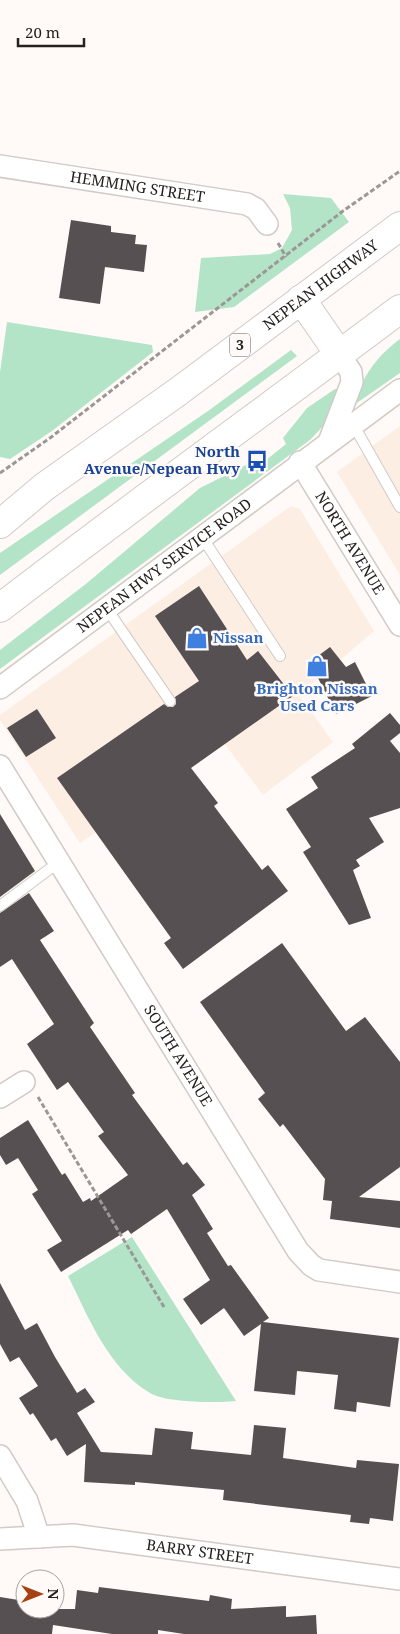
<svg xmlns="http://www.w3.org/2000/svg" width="400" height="1634" font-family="'Noto Serif',serif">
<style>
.built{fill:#fceee3}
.green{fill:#b3e4c8}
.building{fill:#575053}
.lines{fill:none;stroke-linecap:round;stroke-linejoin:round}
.service-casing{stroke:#d1cac5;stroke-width:12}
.minor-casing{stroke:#d1cac5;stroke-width:24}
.trunk-casing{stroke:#d1cac5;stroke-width:30}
.path{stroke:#9b9794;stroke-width:3;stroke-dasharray:5 2.5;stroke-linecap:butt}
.service{stroke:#fff;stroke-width:10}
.minor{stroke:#fff;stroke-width:21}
.trunk{stroke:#fff;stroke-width:28}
.labels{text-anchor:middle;stroke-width:5;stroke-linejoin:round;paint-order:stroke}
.shield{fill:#fffaf7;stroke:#666260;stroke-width:1}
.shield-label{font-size:14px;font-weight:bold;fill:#24211f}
.street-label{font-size:15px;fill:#24211f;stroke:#fffaf7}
.transit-label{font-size:15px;font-weight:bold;fill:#164399;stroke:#fffaf7;text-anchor:end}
.shop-label{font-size:15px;font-weight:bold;fill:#366cbe;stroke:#fffaf7;text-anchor:start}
</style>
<rect width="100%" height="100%" fill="#fffaf7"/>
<path class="built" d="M400 426V575L337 472Z
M291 506 300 509 374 631 299 695 333 742 263 795 224 743 80 843 0 720V715Z"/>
<path class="green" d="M283 194 331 198 349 222 234 307 195 312 201 258 270 254 282 248 292 230 290 208Z
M7 322 152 345 153 352 52 431 10 459 0 457V372Z
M400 339V373L351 407C364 377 373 359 400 339Z
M291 350 297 356 0 575V553L208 411Z
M335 389H339L325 424 310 440 0 669V650L87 583 200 488 256 460 260 465 286 444 283 438 307 408Z
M132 1237 236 1401C217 1403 166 1403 150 1393 108 1368 89 1318 68 1276Z"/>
<path class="building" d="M71 220 111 226V232L136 235 135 244 147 245 144 272 105 267 100 304 59 298Z
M199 586 247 660 258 651 293 696 191 768 218 803 214 806 262 870 268 865 288 891 183 969 164 943 171 938 57 778 164 704 168 707H173L176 704 175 697 199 681 155 616Z
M330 647 346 667 355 662 372 696 336 714 310 662Z
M37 709 56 738 26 757 7 728Z
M390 713 400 725V733L390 741 400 753V808L369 818 384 842 356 860 360 866 353 870 371 918 349 925 303 852 311 847 286 809 318 788 311 777 355 748 352 744Z
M0 814 35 871 0 897Z
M29 893 54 931 40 940 94 1023 90 1027 135 1093 132 1095 183 1165 187 1162 205 1185 192 1195 213 1229 207 1233 228 1266 231 1265 269 1318 263 1322 399 1338 390 1407 357 1402 356 1412 334 1409 338 1375 297 1371 295 1395 254 1391 261 1324 244 1336 224 1308 201 1325 183 1299 210 1280 167 1209 131 1234 128 1230 61 1272 47 1250 62 1241 32 1194 38 1190 18 1158 6 1165 0 1155V1138L28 1120 62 1175 65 1173 83 1202 90 1198 91 1201 128 1175 98 1136 104 1132 68 1082 57 1090 27 1044 54 1024 12 959 0 967V913Z
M282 943 346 1031 365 1017 400 1062V1167L359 1197 400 1201V1228L330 1219 332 1201 323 1200 325 1179 283 1124 280 1127 258 1099 265 1093 200 1002Z
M0 1283 25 1330 37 1323 55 1357 77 1393 85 1388 95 1402 77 1413 101 1452 152 1455 155 1428 193 1432 191 1449 251 1455 254 1425 286 1428 283 1458 356 1468 357 1460 399 1464 393 1521 370 1518 369 1524 350 1522 351 1515 223 1500 224 1490 135 1482V1485L84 1482 86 1444 67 1456 56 1438 51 1441 33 1413 30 1415 19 1398 38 1386 19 1357 10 1362 0 1344Z
M99 1587 209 1601 210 1595 232 1599 231 1609 286 1606V1617L316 1615 317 1634H184L158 1630V1634H112L53 1625 52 1634H0V1597L25 1601V1609H75L77 1590 98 1593Z"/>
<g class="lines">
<g class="service-casing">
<path id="service" d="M353 424 400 507
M202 537 280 656
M107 609 170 701
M0 906 59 862"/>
</g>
<g class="minor-casing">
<g id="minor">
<path id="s1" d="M0 166 247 204 256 209 267 224"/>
<path d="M329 442 352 382 351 372 339 354"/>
<path id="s2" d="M300 462 400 625"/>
<path id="s3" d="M0 688 400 390"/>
<path id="s4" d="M0 766 298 1251 311 1265 319 1270 400 1282"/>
<path d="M0 1097 24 1082"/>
<path d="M0 1456 27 1501 39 1537"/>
<path id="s5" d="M0 1539 73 1535 400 1579"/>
</g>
</g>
<g class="trunk-casing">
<g id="trunk">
<path d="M301 299 339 354"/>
<path id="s6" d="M0 524 44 487 179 391 400 226"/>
<path d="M0 608C132 506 267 409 400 309"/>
</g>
</g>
<path class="path" d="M278 243 286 257
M0 473 50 438 343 211 400 171
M38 1097 164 1307"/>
<use href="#service" class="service"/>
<use href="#minor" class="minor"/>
<use href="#trunk" class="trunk"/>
</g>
<defs>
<g id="bus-bare" transform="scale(1.725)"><path d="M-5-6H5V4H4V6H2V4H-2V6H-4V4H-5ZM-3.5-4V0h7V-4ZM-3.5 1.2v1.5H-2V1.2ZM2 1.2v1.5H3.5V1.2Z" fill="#1a4fb4" stroke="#fffaf7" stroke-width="2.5" paint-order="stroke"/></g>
<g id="shop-bare" transform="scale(1.725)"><path d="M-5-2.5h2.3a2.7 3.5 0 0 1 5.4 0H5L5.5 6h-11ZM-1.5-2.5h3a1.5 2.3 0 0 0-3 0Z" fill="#3f7fe0" stroke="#fffaf7" stroke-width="2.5" paint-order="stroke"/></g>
</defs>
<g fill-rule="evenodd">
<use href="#bus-bare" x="257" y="461"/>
<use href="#shop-bare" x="197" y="638"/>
<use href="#shop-bare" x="317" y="666"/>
</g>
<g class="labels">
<rect class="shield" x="230" y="333.5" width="20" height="23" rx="4"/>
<g class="shield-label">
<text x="240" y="350">3</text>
</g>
<g class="street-label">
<text dy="5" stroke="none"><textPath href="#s1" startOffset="139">HEMMING STREET</textPath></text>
<text dy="5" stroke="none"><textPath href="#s6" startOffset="400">NEPEAN HIGHWAY</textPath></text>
<text dy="5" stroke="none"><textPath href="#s2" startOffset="95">NORTH AVENUE</textPath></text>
<text dy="5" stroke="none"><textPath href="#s3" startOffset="205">NEPEAN HWY SERVICE ROAD</textPath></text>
<text dy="5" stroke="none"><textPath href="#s4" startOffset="340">SOUTH AVENUE</textPath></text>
<text dy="5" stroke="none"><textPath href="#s5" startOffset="201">BARRY STREET</textPath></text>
</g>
<g class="transit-label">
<text x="240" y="457">North<tspan x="240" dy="17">Avenue/Nepean Hwy</tspan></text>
</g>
<g class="shop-label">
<text x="213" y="643">Nissan</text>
<text x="317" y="694" text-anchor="middle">Brighton Nissan<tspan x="317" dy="17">Used Cars</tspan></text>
</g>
</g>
<g transform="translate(40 1594) rotate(90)"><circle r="24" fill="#fffaf7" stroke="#a7a3a1"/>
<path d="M0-4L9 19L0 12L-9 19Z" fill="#a64113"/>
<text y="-8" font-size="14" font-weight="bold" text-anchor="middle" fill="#24211f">N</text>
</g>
<path d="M18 38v8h66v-8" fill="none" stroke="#24211f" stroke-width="2.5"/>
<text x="25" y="38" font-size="15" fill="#24211f" stroke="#fffaf7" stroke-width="4" paint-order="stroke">20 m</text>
</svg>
